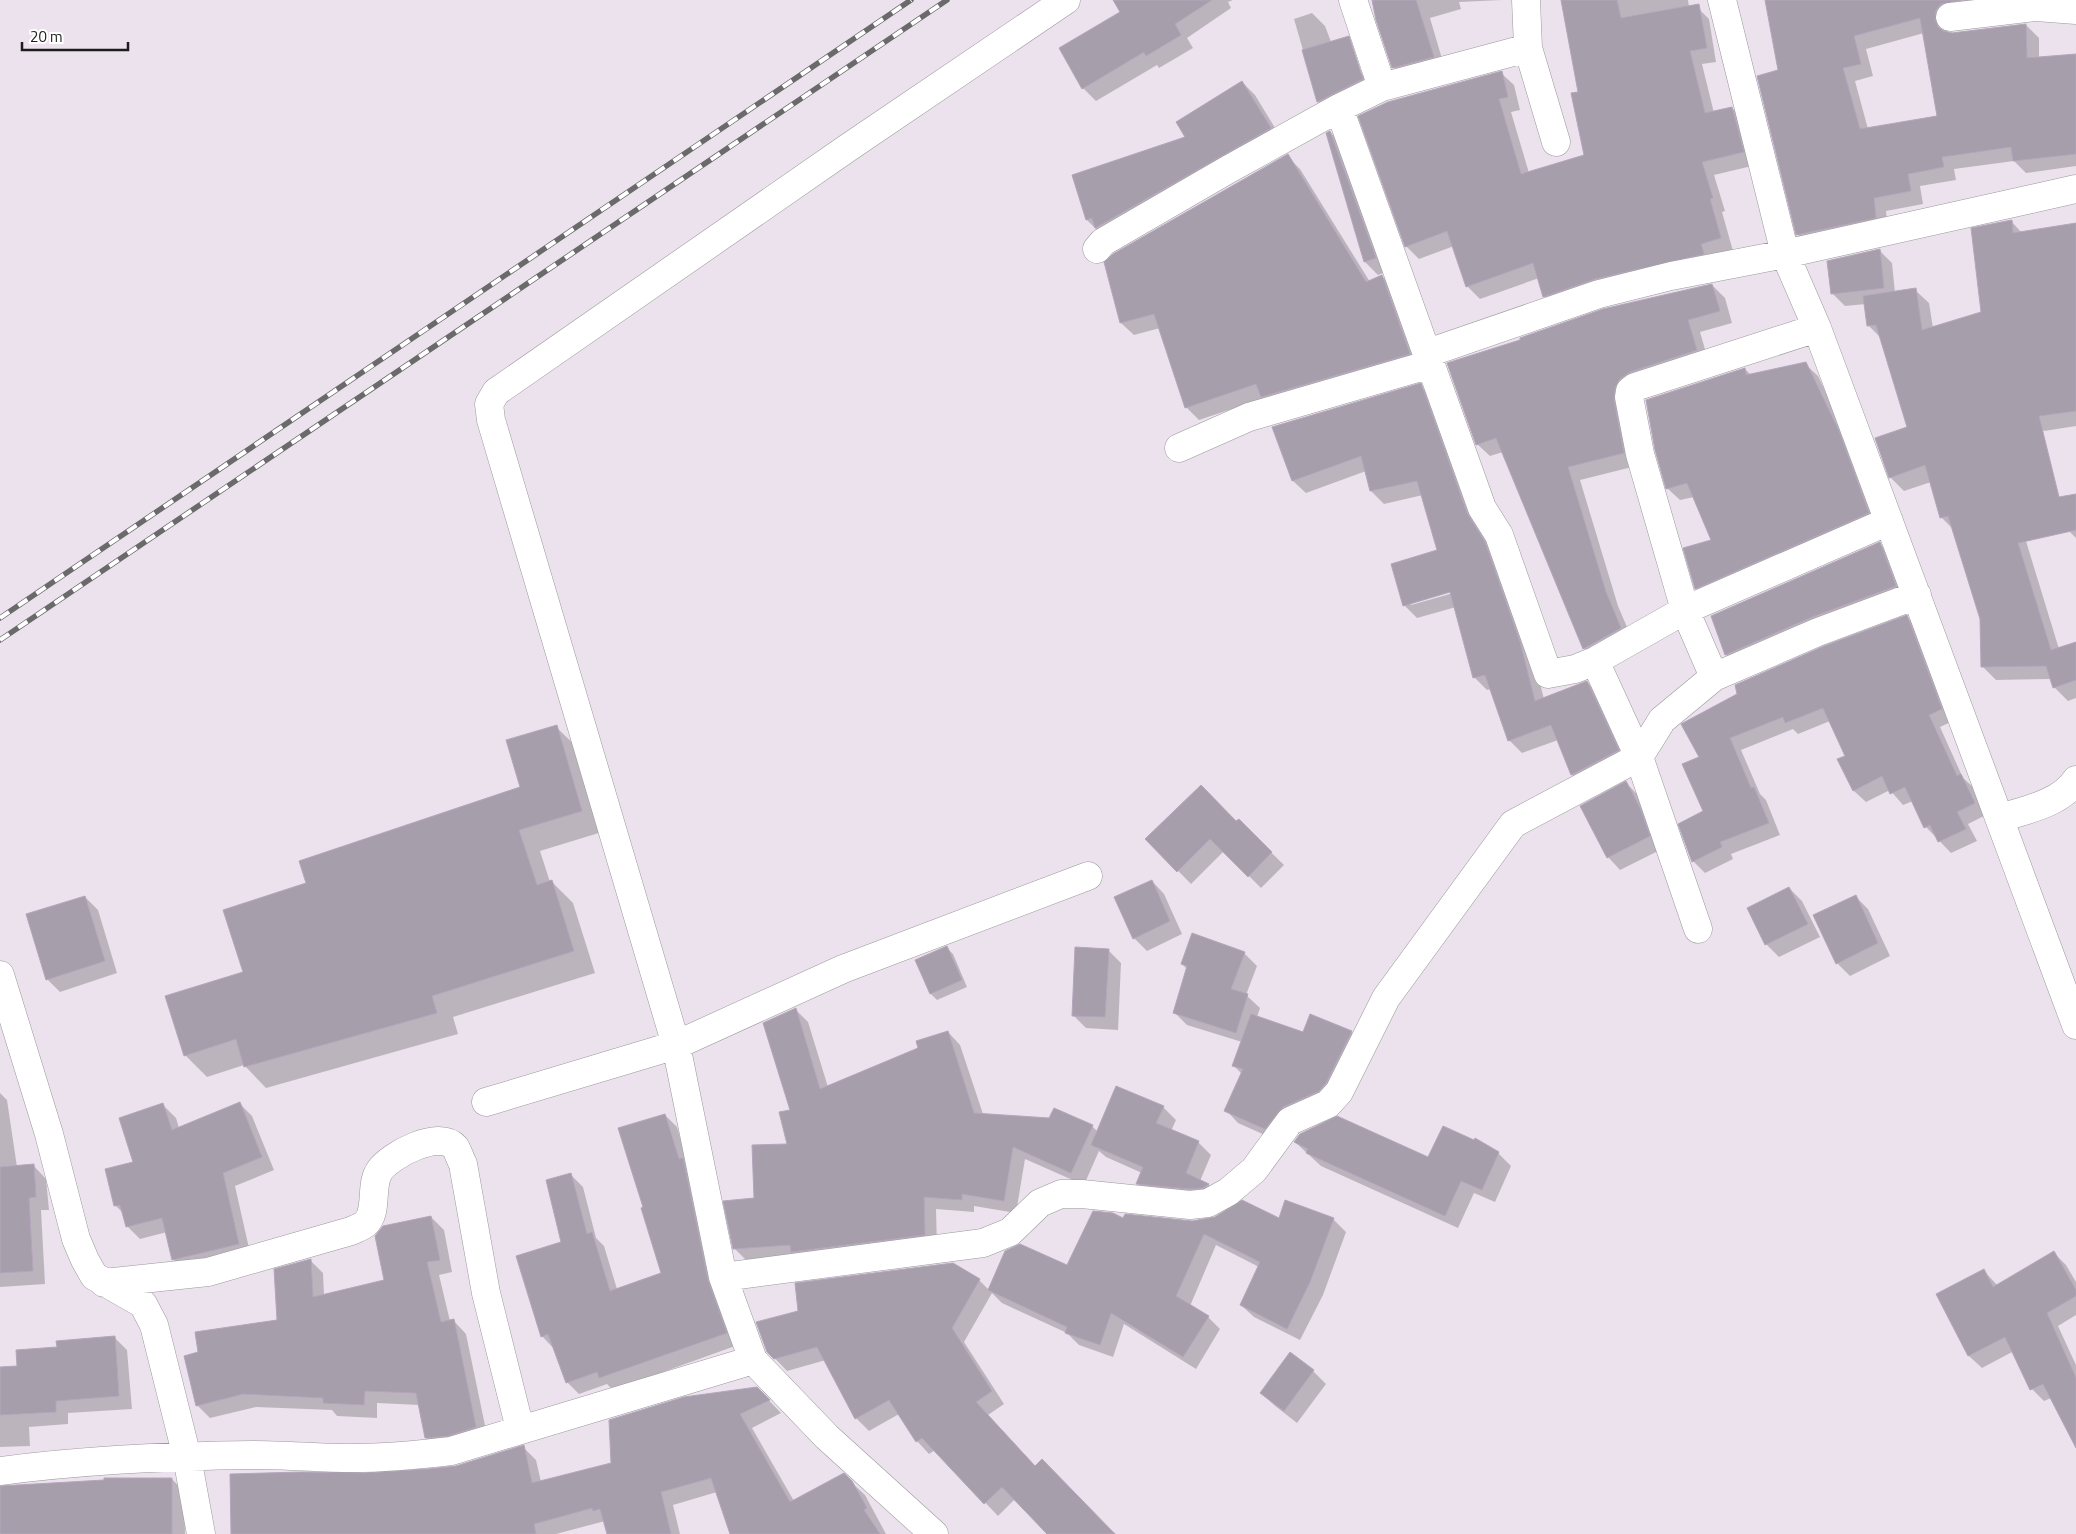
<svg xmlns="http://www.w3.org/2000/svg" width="2076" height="1534" font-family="'Titillium Web',sans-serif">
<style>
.shadow{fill:#0003;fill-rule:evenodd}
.building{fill:#a69eab;stroke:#b5a5bd;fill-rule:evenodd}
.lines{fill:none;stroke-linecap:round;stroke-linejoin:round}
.minor-casing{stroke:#999;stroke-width:29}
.minor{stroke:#fff;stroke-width:28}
.rail-casing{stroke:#6a6a6a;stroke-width:5.5}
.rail{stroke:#fff;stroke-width:4;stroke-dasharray:11;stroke-linecap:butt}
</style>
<rect width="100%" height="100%" fill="#ece2ed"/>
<path class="shadow" d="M1127 0H1233L1228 2 1231 8 1187 38 1193 48 1159 68 1157 65 1096 101 1083 88Z
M1373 0H1502L1459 2 1461 9 1430 18 1445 69 1406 80 1393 67Z
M1561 0H1688L1689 7 1696 6 1709 19 1716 62 1702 64 1714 113 1732 108 1745 121 1756 165 1714 175 1725 211 1722 212 1733 251 1557 309 1544 296 1539 278 1480 299 1467 286 1454 246 1419 259 1406 246 1501 73 1514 85 1520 110 1511 112 1529 173 1585 156 1579 93Z
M1776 0H2038L1948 24 1947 32 1951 34 2026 25 2039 38V58L2076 55V166L2026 173 2014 161 1954 169 1956 180 1920 186 1923 204 1886 211 1888 230 1810 247 1798 235 1758 77 1780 71ZM1924 33 1938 117 1868 129 1855 81 1873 76 1866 49Z
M1312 13 1325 26 1344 76 1359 71 1372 84 1331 114 1318 102 1294 19Z
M1242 82 1255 95 1283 141 1100 233 1087 220 1073 176 1187 138Z
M1330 132 1343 145 1388 271 1378 275 1365 262 1328 134Z
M1287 156 1300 169 1370 282 1382 276 1395 289 1422 367 1275 409 1264 398 1199 420 1186 407 1160 328 1134 335 1121 323Z
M2011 221 2022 233 2076 224V426L2044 431 2033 420 1993 433 2059 649 2076 643V698L2068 701 2054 687 2052 679 1996 680 1982 666V619L1954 530 1941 517 1931 482 1904 491 1890 477 1909 428 1881 338 1869 326 1866 304 1845 306 1832 293 1879 250 1892 263 1895 293 1915 290 1929 303 1933 328 1982 313Z
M1712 285 1725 298 1732 323 1700 332 1709 363 1633 391 1636 466 1580 480 1618 606 1633 641 1596 661 1584 648 1503 452 1490 456 1477 444Z
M1805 364 1818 376 1851 445 1880 525 1708 600 1696 588 1713 541 1694 497 1680 500 1667 488 1745 369 1751 375Z
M1420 385 1433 398 1497 556 1533 656 1544 699 1587 682 1600 695 1631 763 1585 787 1572 775 1558 740 1522 753 1509 740 1491 689 1487 690 1474 677 1456 607 1417 618 1404 605 1438 551 1423 495 1384 504 1371 491 1366 471 1306 493 1293 481 1274 427ZM1456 589 1457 592 1411 605V603Z
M2076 495V538L2069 531Z
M1880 544 1892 556 1908 599 1739 667 1726 655 1713 616Z
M1907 617 1919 629 1953 721 1940 727 1963 778 1973 787 1986 815 1968 824 1977 841 1951 853 1926 827 1913 801 1903 805 1890 790 1866 802 1854 791 1839 760 1847 756 1830 721 1798 734 1793 729 1741 750 1760 794 1766 800 1780 835 1731 854 1733 859 1705 873 1693 861 1705 812 1700 757Z
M556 727 578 748 602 832 540 851 550 882H552L573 903 595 973 453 1017 458 1034 266 1088 244 1065 207 1077 185 1055 307 884 522 787Z
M1626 783 1639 796 1662 849 1620 870 1608 857Z
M1239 821 1284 865 1261 888 1224 851 1191 884 1147 839 1236 823Z
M1152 881 1164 894 1182 934 1147 951 1134 938Z
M1789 888 1802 901 1820 937 1779 957 1766 944Z
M1855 896 1868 909 1890 956 1850 976 1837 963Z
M85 897 98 910 117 973 60 992 47 979Z
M947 948 953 954 967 987 937 1000 931 994 917 961Z
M1108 950 1121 963 1118 1030 1086 1028 1073 1015Z
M1244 953 1257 966 1246 995 1260 1008 1257 1017 1304 1033 1351 1032 1364 1045 1278 1141 1238 1123 1226 1110 1242 1074 1233 1065 1242 1042 1187 1025 1174 1012 1187 969 1182 964Z
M795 1009 808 1022 828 1087 920 1049 948 1032 960 1045 983 1114 1092 1126 1098 1132 1163 1107 1176 1120 1171 1131 1198 1142 1211 1155 1200 1181 1209 1185 1221 1198 1151 1196 1138 1184 1142 1173 1106 1157 1099 1151 1084 1185 1025 1159 1016 1213 974 1206V1212L936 1209 937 1247 747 1261 734 1248 755 1199 788 1145 792 1111Z
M0 1093 7 1100 17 1167 34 1166 46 1179 49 1210H41L45 1284 0 1287Z
M239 1103 252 1116 274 1170 235 1186 251 1257 186 1272 173 1259 167 1232 140 1239 128 1227 124 1214 115 1205 163 1105 176 1118 179 1128Z
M665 1115 677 1127 738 1345 613 1390 607 1384 579 1394 567 1382 554 1349 542 1336 563 1243 571 1175 583 1187 596 1238 604 1246 617 1289 662 1273 645 1208Z
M1295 1142 1429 1159 1498 1153 1511 1166 1495 1202 1474 1193 1458 1228 1321 1166Z
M431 1217 444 1230 452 1272 439 1275 450 1321H454L466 1334 488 1440 439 1450 426 1438 419 1405 377 1403V1418L337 1416 332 1410 256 1407 210 1418 197 1405 200 1353 278 1321 310 1260 323 1273 324 1295 386 1280Z
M1124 1219 1192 1222 1333 1219 1346 1232 1323 1295 1300 1340 1254 1317 1241 1305 1259 1267 1216 1245 1190 1306 1208 1317 1220 1329 1196 1369 1124 1324 1113 1357 1079 1345 1067 1333 1002 1303 992 1293 964 1342 1004 1404 988 1415 1036 1467 1116 1534H1049L1015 1499 998 1516 935 1450 929 1454 917 1441 899 1414 869 1431 856 1418 826 1360 787 1371 768 1351 799 1312 952 1264 979 1280 989 1290 1067 1267Z
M2054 1253 2066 1265 2076 1282V1315L2058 1326 2076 1365V1436L2051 1398 2044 1401 2032 1389 2014 1351 1982 1368 1969 1356 1938 1295 1984 1271 1998 1286Z
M114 1337 127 1350 132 1409 68 1413V1424L29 1427 30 1446 0 1447V1368L18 1367 58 1348Z
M1313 1371 1326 1384 1297 1423 1274 1405 1261 1393Z
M757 1388 781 1413 752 1428 794 1501 851 1482 865 1495 886 1534H731L717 1492 673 1505 680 1534H608L605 1521 556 1534H232L377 1474 453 1468 523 1447 536 1460 541 1482 613 1464Z
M172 1479 184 1492 185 1534H0V1487Z"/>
<path class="building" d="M1113 0H1212L1175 24 1181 35 1146 56 1144 52 1082 89 1059 48 1120 12Z
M1372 0H1416L1434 57 1392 68 1376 20Z
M1561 0H1617L1621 18 1699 4 1707 48 1690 51 1705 113 1732 107 1744 152 1702 162 1713 198 1710 199 1721 238 1701 244 1704 254 1595 279 1543 297 1533 263 1466 287 1447 231 1405 247 1358 116 1388 102 1502 71 1508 97 1499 99 1521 174 1584 155 1571 93 1578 92Z
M1765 0H1961L1941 4 1936 10 1935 19 1938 27 1943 31 1952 33 2026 24 2027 58 2076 54V154L2013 161 2011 147 1942 157 1944 167 1908 174 1911 191 1874 198 1876 218 1796 235 1757 76 1778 70ZM1920 18 1937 116 1860 129 1843 68 1861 64 1854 36Z
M1349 36 1363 79 1317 102 1302 50Z
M1242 81 1271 128 1095 228 1092 218 1086 220 1072 175 1185 137 1176 122Z
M1330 131 1376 258 1364 262 1326 133Z
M1288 154 1366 282 1382 275 1410 354 1261 397 1256 384 1185 408 1154 314 1120 323 1104 262 1113 254Z
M2012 220 2013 233 2076 223V411L2039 416 2059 497 2076 494V530L2018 543 2051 650 2076 642V680L2053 688 2046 666 1981 667 1980 619 1948 516 1940 518 1925 465 1889 478 1875 438 1907 427 1876 325 1867 326 1863 296 1916 288 1922 330 1981 312 1971 228Z
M1880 249 1884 288 1831 294 1827 261Z
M1712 284 1720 311 1688 320 1697 350 1630 372 1620 379 1615 388 1614 400 1624 453 1568 467 1606 592 1621 628 1583 649 1496 438 1476 445 1447 363 1520 340V338L1603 309Z
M1806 362 1839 431 1869 513 1695 589 1683 548 1711 540 1687 483 1666 489 1655 450 1646 400 1745 368 1746 375Z
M1421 383 1467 513 1485 542 1520 642 1535 701 1587 681 1619 750 1571 775 1551 725 1508 741 1485 675 1473 678 1450 592 1403 606 1391 564 1437 550 1417 481 1370 491 1361 456 1292 481 1272 427Z
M1880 542 1896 586 1812 617 1725 655 1711 616Z
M1907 615 1942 709 1929 715 1957 776 1961 774 1975 803 1957 812 1966 829 1938 842 1930 825 1924 828 1905 787 1890 794 1882 776 1853 791 1837 759 1845 756 1823 708 1785 723 1783 717 1730 738 1751 788 1754 787 1769 823 1720 842 1722 847 1692 862 1678 824 1703 811 1682 764 1699 757 1681 724 1737 694 1735 685 1824 646Z
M557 725 582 811 519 830 537 885 552 880 574 951 432 996 437 1013 244 1067 236 1039 184 1056 165 996 243 972 223 910 306 883 299 861 520 787 506 740Z
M1626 781 1640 808 1650 836 1607 858 1580 806Z
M1201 785 1236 821 1239 819 1272 852 1248 877 1210 839 1177 872 1145 839Z
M1152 880 1170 921 1133 939 1114 897Z
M1789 887 1808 924 1765 945 1747 908Z
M1856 895 1878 943 1836 964 1813 915Z
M85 896 105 961 46 980 26 914Z
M1192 933 1245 952 1231 989 1248 994 1236 1033 1173 1013 1187 966 1181 964Z
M947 946 962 980 930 994 915 960Z
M1075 947 1109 949 1105 1017 1072 1016Z
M796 1008 820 1089 918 1048 916 1041 948 1031 974 1113 1049 1118 1054 1108 1093 1125 1071 1173 1013 1147 1004 1201 962 1194V1200L924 1197 925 1235 791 1252 790 1245 733 1249 723 1201 754 1198 752 1145 787 1144 779 1112 790 1110 763 1023Z
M1251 1014 1303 1032 1310 1014 1352 1031 1326 1083 1319 1091 1283 1107 1265 1129 1224 1111 1243 1069 1232 1066Z
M1116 1086 1164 1106 1156 1123 1199 1141 1186 1173 1209 1184 1203 1188 1190 1189 1136 1184 1143 1167 1091 1145Z
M240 1102 262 1157 223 1173 239 1244 172 1260 162 1218 126 1227 120 1205 114 1206 105 1169 133 1162 119 1118 163 1103 172 1130Z
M665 1114 679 1159 683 1158 708 1280 727 1333 599 1378 597 1372 566 1383 548 1334 541 1337 516 1256 561 1242 546 1180 571 1173 587 1234 592 1232 610 1291 661 1273 641 1208 643 1207 618 1128Z
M1337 1116 1428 1157 1443 1126 1474 1140 1475 1138 1499 1152 1482 1190 1461 1181 1445 1216 1306 1153 1308 1149 1294 1142 1300 1134Z
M34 1164 36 1197 29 1198 33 1271 0 1273V1167Z
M1242 1200 1279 1218 1285 1200 1334 1218 1310 1282 1287 1329 1240 1305 1260 1262 1204 1234 1176 1296 1209 1316 1183 1357 1111 1313 1100 1345 1065 1333 1067 1327 988 1290 1005 1251 1020 1244 1067 1265 1093 1211 1113 1213 1123 1218 1125 1214 1192 1221 1215 1217Z
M431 1216 440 1260 427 1262 441 1322 454 1319 476 1427 448 1436 425 1438 416 1393 365 1391 364 1405 323 1403V1398L243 1394 196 1406 184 1356 198 1352 195 1332 277 1320 274 1269 311 1259 313 1297 384 1280 375 1236 383 1226Z
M2054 1251 2076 1290V1296L2047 1313 2076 1378V1448L2043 1384 2030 1390 2005 1337 1968 1356 1936 1294 1984 1269 1993 1287Z
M953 1263 980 1279 952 1328 992 1391 976 1402 1035 1466 1042 1459 1115 1534H1047L1002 1487 984 1504 922 1438 916 1442 889 1400 855 1419 817 1347 774 1359 767 1352 756 1322 798 1311 795 1283Z
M115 1336 119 1396 56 1401V1412L0 1415V1367L17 1366 16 1350 57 1347 56 1341Z
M1290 1352 1314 1370 1284 1411 1260 1393Z
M757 1387 770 1400 740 1414 790 1502 844 1473 852 1481 867 1508 864 1510 880 1534H730L711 1478 661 1492 671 1534H607L600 1509 593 1511 592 1508 534 1524 536 1534H231L230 1474 302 1472 365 1473 428 1469 456 1466 524 1445 532 1483 611 1463 609 1420 684 1397Z
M104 1478H172V1534H0V1486L104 1480Z"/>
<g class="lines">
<g class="minor-casing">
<path id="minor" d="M1353 0 1382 87
M1526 0 1528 48 1556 142
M1722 0 1785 254 1817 328 2076 1025
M1950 17 2036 7 2076 10
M1339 108 1482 508 1499 535 1548 674 1575 669 1595 661 1685 610 1889 521
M1097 249 1103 242 1229 169 1339 108 1382 87 1528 48
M1817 328 1635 387 1630 391 1629 397 1640 454 1685 610 1714 677 1818 632 1917 595
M1428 353 1599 294 1671 276 1785 254 2076 189
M1179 448 1249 417 1431 364
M1595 661 1639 757 1698 929
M2000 818C2025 810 2060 804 2076 780
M0 975 49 1134 76 1239 85 1260 94 1276 143 1304 154 1325 187 1457 201 1534
M486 1102 676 1045 843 969 1088 876
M723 1277 983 1243 1010 1232 1040 1203 1061 1194H1082L1190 1205 1208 1203 1228 1192 1254 1170 1290 1121 1328 1104 1339 1092 1386 998 1513 824 1639 757 1662 720 1714 677
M104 1283 208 1272 351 1231C355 1229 361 1227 365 1224 379 1212 369 1185 380 1170 391 1155 439 1129 455 1147 458 1151 460 1159 463 1164L486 1293 520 1429
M0 1471C84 1460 169 1456 254 1455 286 1455 319 1458 352 1458 385 1458 418 1455 451 1451L753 1360
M934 1534 827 1437 753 1360 723 1277 676 1045 491 420 489 404 496 392 849 147 1066 0"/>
</g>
<use href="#minor" class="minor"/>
<g class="rail-casing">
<path id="rail" d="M0 618 911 0
M0 640 947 0"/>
</g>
<use href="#rail" class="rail"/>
</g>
<path d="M22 42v8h106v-8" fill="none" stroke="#1c1c1c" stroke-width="2.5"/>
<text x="30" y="42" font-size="15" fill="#1c1c1c" stroke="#ffffff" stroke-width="4" paint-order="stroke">20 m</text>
</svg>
